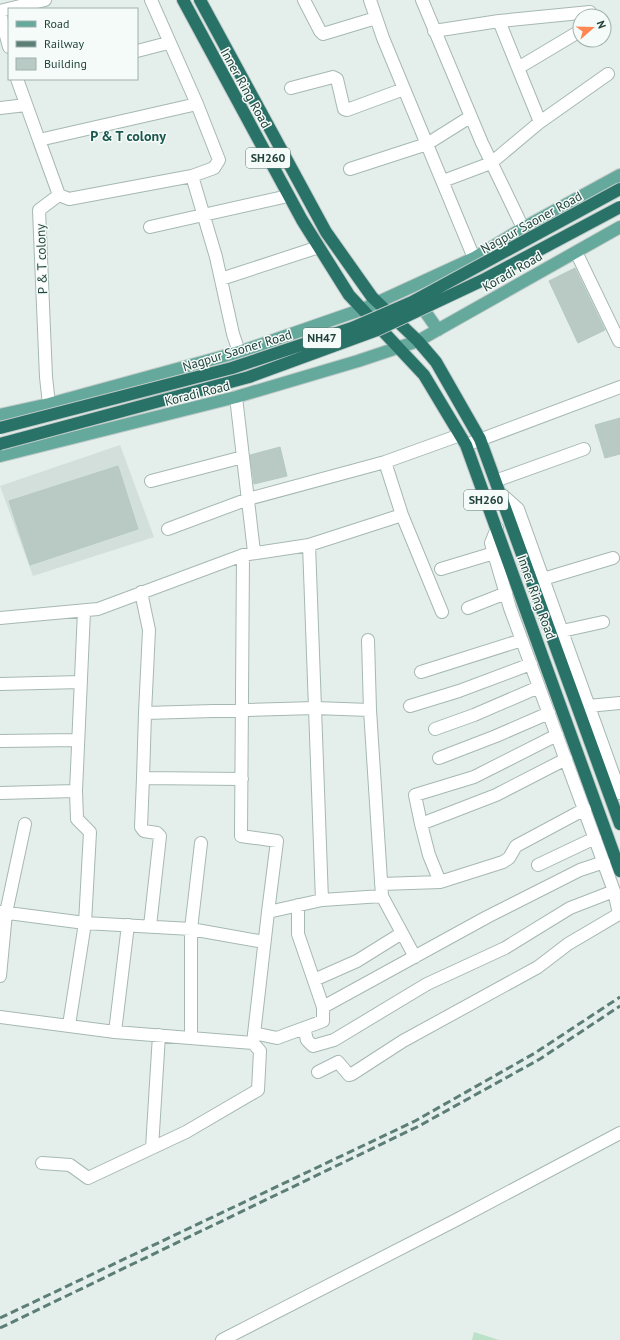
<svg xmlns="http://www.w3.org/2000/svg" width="620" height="1340" font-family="'PT Sans',sans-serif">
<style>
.built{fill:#d2dfda}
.green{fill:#bbe2c8}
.building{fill:#b9cac4;stroke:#b5c9c2}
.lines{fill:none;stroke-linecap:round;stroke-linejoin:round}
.minor-casing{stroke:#a6b8b3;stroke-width:14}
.major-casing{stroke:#c1cac8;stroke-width:14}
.highway-casing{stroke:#c1cac8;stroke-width:14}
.minor{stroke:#fff;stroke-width:12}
.major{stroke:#64a99c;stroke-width:12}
.highway{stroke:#297268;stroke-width:12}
.rail{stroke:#5c7e77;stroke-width:3;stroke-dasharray:8 4;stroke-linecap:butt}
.highway-bridge-casing{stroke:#c1cac8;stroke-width:14;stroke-linecap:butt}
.highway-bridge{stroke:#297268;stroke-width:12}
.labels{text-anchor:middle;stroke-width:3;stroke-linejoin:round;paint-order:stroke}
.shield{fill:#f5fbf8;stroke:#617a74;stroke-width:1}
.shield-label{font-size:12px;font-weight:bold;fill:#21433c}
.street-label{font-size:13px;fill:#21433c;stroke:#f5fbf8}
.neighbourhood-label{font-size:14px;font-weight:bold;fill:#1a574d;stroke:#f5fbf8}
</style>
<rect width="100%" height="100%" fill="#e4efeb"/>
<path class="built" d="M120 445 154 537 33 576 0 486Z"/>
<path class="green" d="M474 1332 499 1340H472Z"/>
<path class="building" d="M575 268 605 330 578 343 549 281Z
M620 418V454L605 458 595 425Z
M280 447 287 476 254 484 250 455Z
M118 466 138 529 30 565 9 501Z"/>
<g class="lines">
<g class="minor-casing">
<path id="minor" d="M304 0 320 31 323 34 376 18
M370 0 383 38 474 258
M422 0 482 143 523 228
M0 11 45 0
M0 13 9 47
M499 21 518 68
M434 31 499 21 590 12 588 16
M137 51 168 43
M17 79 39 140
M291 88 333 77 337 79 344 109 347 110 404 89
M0 108 26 105
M540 122 608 74
M350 169 427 144 470 117
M192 176 216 257 233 334 239 352
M443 181 491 163 540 122 518 68 580 31
M59 195 69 199 192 176 214 168 219 160 197 104
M150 227 288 196
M576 252 619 341
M221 279 319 247
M236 397 254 552
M49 404 46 377 39 210 59 195 39 140 197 104 151 0
M466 445 620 387
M385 462 402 515 442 612
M151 481 243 457
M495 481 584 449
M500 493 518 509 620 793
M168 529 248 499 385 462 460 435
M309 545 315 708 370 710 382 896 322 900
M243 555 241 836 277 841 268 912
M441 569 494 553
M543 579 613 558
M468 608 506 593
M0 618 98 609 243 555 309 545 402 515
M562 631 603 622
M368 640 370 710
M421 672 522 640
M0 684 81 682
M410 706 459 691 531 664
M588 706 620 703
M145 713 143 778 242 779
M435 729 474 715 539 687
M557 735 474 777 415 795 421 824 496 795 566 759
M0 741 77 740
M439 758 496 736 549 713
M143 778 141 827 144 831 157 833 160 836 150 926
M0 793 76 791
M421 824 429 855 440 882
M538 865 595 838
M381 884 440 882 503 862 509 858 516 846 585 809
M382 896 415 957
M0 912 85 923 191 929 264 942
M0 976 6 913 25 824
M314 980 357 961 402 933
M323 1007 487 917 580 870 604 862
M0 1017 115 1032 253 1043 268 912 322 900 315 708 145 713 149 630 141 592
M69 1025 85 923 90 832 77 819 76 791 84 611
M304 1028 307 1040 313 1046 334 1040 427 984 505 948 570 908 614 891
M115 1032 128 925
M254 1033 277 1038 323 1021V1007L298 934V905
M191 1038V929L201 843
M318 1072 338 1062 349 1075 352 1074 403 1041 538 967 568 944 619 914 614 891 510 608 491 543 497 528
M152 1148 159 1035
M42 1163 70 1165 88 1178 186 1132 258 1090 260 1051 253 1043
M222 1340 458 1219 620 1133"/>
</g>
<g class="major-casing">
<path id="major" d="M417 300 438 330
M0 415 49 404 239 352 363 309 474 258 523 228 620 175
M0 456 236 397 358 361 418 341 620 227"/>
</g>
<g class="highway-casing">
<path id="highway" d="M183 0 302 220 349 295 424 375 466 445 620 871
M200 0 326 232 372 297 418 341 436 362 480 439 620 824"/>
</g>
<use href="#minor" class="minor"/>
<use href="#major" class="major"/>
<use href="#highway" class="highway"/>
<path class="rail" d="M0 1318 415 1121 535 1053 620 997
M0 1328 419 1126 540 1059 620 1006"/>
<g class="highway-bridge-casing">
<path id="highway-bridge" d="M0 428 232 368 352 328 412 302 620 189
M0 444 249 377 377 330 483 280 620 207"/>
</g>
<use href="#highway-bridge" class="highway-bridge"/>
</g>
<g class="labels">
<g class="shield">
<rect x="246" y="148" width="44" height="20" rx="3"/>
<rect x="303" y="328" width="38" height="20" rx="3"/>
<rect x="464" y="490" width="44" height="20" rx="3"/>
</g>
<g class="shield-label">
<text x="268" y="162">SH260</text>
<text x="322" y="342">NH47</text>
<text x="486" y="504">SH260</text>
</g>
<g class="street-label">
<text transform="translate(246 88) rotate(61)" y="5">Inner Ring Road</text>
<text transform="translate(531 222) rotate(-29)" y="5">Nagpur Saoner Road</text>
<text transform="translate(41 259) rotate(-92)" y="5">P &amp; T colony</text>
<text transform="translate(512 271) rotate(-30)" y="5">Koradi Road</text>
<text transform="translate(237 350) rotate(-17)" y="5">Nagpur Saoner Road</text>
<text transform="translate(197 393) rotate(-14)" y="5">Koradi Road</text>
<text transform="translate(537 597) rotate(70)" y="5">Inner Ring Road</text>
</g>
<g class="neighbourhood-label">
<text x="128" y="141">P &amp; T colony</text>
</g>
</g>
<rect x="8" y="8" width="130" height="72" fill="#f5fbf8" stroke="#a0b1ad"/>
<rect x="16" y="21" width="20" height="6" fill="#64a99c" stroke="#a0b1ad"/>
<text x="44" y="28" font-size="12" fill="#21433c">Road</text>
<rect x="16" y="41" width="20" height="6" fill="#5c7e77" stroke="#a0b1ad"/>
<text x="44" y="48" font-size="12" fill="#21433c">Railway</text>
<rect x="16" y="58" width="20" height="12" fill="#b9cac4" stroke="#a0b1ad"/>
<text x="44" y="68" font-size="12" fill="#21433c">Building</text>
<g transform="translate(592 28) rotate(70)"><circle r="19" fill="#f5fbf8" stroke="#a0b1ad"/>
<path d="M0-3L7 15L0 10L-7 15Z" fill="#ff8852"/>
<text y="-6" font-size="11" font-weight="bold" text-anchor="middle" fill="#21433c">N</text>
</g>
</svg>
